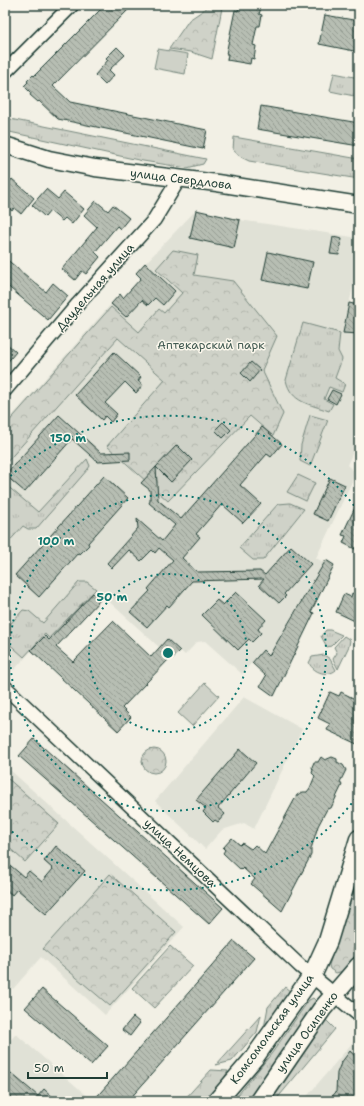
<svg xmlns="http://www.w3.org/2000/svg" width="364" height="1106" font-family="'Shantell Sans',sans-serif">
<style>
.built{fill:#e0e1d6}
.grass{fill:url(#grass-tufts);stroke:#77887e}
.park{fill:url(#park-crowns);stroke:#77887e}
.pitch{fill:#cfd2c8;stroke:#77887e}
.building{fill:url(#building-back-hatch);stroke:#1f3d34}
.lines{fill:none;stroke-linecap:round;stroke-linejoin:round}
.minor-casing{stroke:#1f3d34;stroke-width:16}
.tertiary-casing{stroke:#1f3d34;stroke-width:19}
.secondary-casing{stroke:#1f3d34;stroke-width:21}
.minor{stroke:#fbf7ec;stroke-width:13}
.tertiary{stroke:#fbf7ec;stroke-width:16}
.secondary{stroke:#fbf7ec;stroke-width:18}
.ring{fill:none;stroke:#0f766e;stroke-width:2;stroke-dasharray:2 4}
.labels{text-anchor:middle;stroke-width:3;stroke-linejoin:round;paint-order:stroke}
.street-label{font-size:12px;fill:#1f3d34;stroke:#fbf7ec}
.park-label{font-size:12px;fill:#425b52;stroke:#fbf7ec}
.centre{fill:#0f766e;stroke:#fbf7ec;stroke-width:2}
.ring-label{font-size:12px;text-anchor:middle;font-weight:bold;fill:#0f766e;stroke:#fbf7ec;stroke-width:3;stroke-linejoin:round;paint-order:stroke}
</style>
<defs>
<pattern id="grass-tufts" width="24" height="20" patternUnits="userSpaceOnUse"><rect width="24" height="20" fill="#cfd2c8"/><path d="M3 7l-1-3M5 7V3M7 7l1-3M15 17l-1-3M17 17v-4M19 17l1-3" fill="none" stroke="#b1b5ac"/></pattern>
<pattern id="park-crowns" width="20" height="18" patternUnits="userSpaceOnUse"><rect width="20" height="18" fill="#cfd2c8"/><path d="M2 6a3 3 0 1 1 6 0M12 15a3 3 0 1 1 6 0" fill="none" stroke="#b1b5ac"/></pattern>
<pattern id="building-back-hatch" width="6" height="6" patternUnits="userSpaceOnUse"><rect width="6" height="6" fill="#b7beb3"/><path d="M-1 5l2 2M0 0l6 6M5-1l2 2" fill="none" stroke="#949c92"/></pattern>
</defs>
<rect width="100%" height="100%" fill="#f2f0e5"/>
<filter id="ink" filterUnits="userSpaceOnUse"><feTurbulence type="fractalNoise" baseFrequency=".025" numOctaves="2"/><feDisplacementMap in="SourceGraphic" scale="8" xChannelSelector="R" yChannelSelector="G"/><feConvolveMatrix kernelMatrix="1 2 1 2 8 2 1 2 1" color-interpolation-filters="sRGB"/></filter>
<g filter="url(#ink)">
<path class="built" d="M196 210 240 220 359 238V259L343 332 359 334V439L347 465 356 473 316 558 325 563 314 583 312 582 269 656 263 650 242 674 205 641 197 642 185 655 167 639 159 647 104 597 100 600 93 593 49 640 45 636 14 670 5 661V424L111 304 120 294 123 298 141 278 136 273Z
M244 697 302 729 254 829 244 823 222 830 205 849 155 801Z
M9 769 184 927 105 1015 41 957 13 989 5 982V773Z
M16 1034 93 1101H5V1046Z
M359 1035V1101H303Z"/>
<path class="grass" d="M334 73 359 78V97L330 91Z
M5 118 206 159 203 164 187 168 143 161 5 131Z
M234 137 359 159V179L249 161 241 157 233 150Z
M303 323 340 333 338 351 342 359 335 378 345 384 342 392 329 387 324 399 333 404 329 411C310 404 291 403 286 380Z
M310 415 328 420 310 466 300 461 301 445Z
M87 459 90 466 88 469 36 529H28L23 526 5 546V484L38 512Z
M298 475 315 483 306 501 287 492Z
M290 503 304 509 263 560H253L239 548 278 504Z
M79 582H87L96 589 49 638 45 634 24 657 5 640V630L23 610 29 611 43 623Z
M326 630H330L342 635 331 646 327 647 321 636Z
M344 636 350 640 349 646 338 669 333 659 337 653 334 647Z
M324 655 330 659 336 670C328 677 314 673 309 663L312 657Z
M285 987 292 993 264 1028 268 1007Z
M313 998 316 1001V1005L250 1101H233L272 1053 309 1000Z
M261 1015 257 1032 232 1061 216 1065Z
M325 1019 335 1029 275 1101H269Z
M211 1070 228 1071 217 1092 209 1101H183Z"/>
<path class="park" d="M211 5 222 8 212 59 191 52 169 49 189 20Z
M173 250 198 255 194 275 233 281 277 336 262 370 283 414 273 436 250 416 168 501 107 446 165 380 118 338 5 464V426L111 307 139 332 159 309 164 313 182 293 156 269Z
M142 761a12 12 0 1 1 24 0a12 12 0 1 1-24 0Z
M5 776 59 824 25 862 5 844Z
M110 874 176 932 110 1006 43 949Z
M359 876V952L343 971 336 973 330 969 329 965Z
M170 946 193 966 154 1008 132 988Z"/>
<path class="pitch" d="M158 49 188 54 185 74 154 68Z
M205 683 219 696 192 726 178 713Z"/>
<path class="building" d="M105 5H125L129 9 53 86 70 102 207 130 203 149 58 119 39 101 38 102 30 95 31 93 24 86 28 82 27 81 33 75 34 76Z
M239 5 261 8 259 14 262 15 260 26H257L253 45 256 46 254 59 251 58 250 64 227 60 228 54H226L235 10 238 11Z
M325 15 359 21V52L319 44Z
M117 47 125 55 109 70 114 75 105 85 95 75 108 60 106 58Z
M261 106 359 123V146L257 129Z
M12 179 34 198 21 214 14 208 12 211 5 205V187Z
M46 189 58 199 64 192 84 209 72 224 65 218 62 221 50 211 45 217 32 205Z
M96 201 108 211 113 205 129 218 120 229 117 226 95 252 100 257 86 274 82 271 75 280 62 269 97 227 84 215Z
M196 210 240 220 234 248 190 238Z
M333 237 342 239 339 255 330 254Z
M268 252 313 262 307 289 262 280Z
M5 258 46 292 53 283 68 296 48 320 5 284Z
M145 263 175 291 163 305 155 298 148 305 142 300 126 317 111 304 120 294 123 298 141 278 136 273Z
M349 303 359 305V334L343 333Z
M5 342 16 352 5 365Z
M114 352 141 377 138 381 143 385 136 393 125 382 105 403 117 414 111 422 105 416 102 420 75 395Z
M251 362 260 370 250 382 241 373Z
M332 390 341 394 336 404 327 399Z
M59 415 101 453 130 452V460L98 462 72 439 25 492 5 475Z
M223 422 231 430 223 438 215 430Z
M262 427 282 444 271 457 267 454 240 485 261 504 243 523 222 504 196 534 200 537 182 558 197 572 260 571 265 575 291 546 311 564 284 594 286 596 279 603 259 585 264 579 192 581 169 607 167 605 147 627 130 612 150 591 148 589 173 560 159 548 155 553 152 550 141 561 129 550 112 568 107 563 138 528 137 519 162 541 175 525 149 503 150 501V490L141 483 156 467 158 500 181 519Z
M177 445 192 460 171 482 156 467Z
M104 476 128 498 88 543 89 545 80 554 78 553 39 597 15 575Z
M330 478 345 485 328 521 313 514Z
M359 499V551L343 543 346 536 342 535Z
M326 560 334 565 311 612 314 613 274 696 260 686 266 676 252 663 263 650 269 656Z
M236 592 266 620 258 629 261 633 252 642 249 639 238 650 202 615 217 600 223 605Z
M93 593 100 600 56 647 73 662 113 621 151 657 167 639 180 651 172 659 170 658 122 708 131 717 118 731 31 650 45 636 49 640Z
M352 593 359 596V623L336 612 344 594 351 597Z
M330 692 339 696 341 692 359 701V745L327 730 330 724 318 718Z
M34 739 223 908 209 924 19 756Z
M240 749 256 763 218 808 225 814 218 822 215 820 213 822 203 812 206 808 196 800Z
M321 757 325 760 332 757 337 759V762L343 765 346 770 340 782 342 785 331 808 327 809 318 826 311 849V855L282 911 251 884 255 879 243 868 241 870 223 853 225 850 223 848 232 838 240 845 242 843 251 849 255 845 265 854 297 795 303 792H307L310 788 315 776 312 773 313 770 312 767 314 762H318Z
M56 846 85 871 46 914 17 889 12 895 5 889V861L24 877 29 871 42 882 53 869 44 861Z
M234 941 254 958 128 1101H93Z
M42 989 108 1046 91 1065 25 1008Z
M133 1017 140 1023 130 1036 122 1030Z
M350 1051 359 1059V1101H328L336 1092 337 1073 341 1063Z
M5 1068 38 1096 44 1089 57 1101H5Z"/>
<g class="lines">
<g class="minor-casing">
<path id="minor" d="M5 72 72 5
M5 390 78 304 154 220 179 179
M5 687 300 966 359 1015"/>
</g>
<g class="tertiary-casing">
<path id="tertiary" d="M5 145 49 159 95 168 217 183 359 205"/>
</g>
<g class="secondary-casing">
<path id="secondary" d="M217 1101 254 1058 312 976 328 941 359 839
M259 1101 322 1009 359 966"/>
</g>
<use href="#minor" class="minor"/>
<use href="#tertiary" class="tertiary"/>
<use href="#secondary" class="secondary"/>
</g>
</g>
<g class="ring">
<circle cx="168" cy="653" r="79"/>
<circle cx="168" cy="653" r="158"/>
<path d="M359 794A237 237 0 0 1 6 826M6 480A237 237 0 0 1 359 512"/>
</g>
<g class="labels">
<g class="street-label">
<text transform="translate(181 179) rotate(7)" y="4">улица Свердлова</text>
<text transform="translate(95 287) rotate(-49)" y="4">Даудельная улица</text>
<text transform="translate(180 853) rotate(43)" y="4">улица Немцова</text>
<text transform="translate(272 1029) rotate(-54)" y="4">Комсомольская улица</text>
<text transform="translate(307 1032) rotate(-54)" y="4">улица Осипенко</text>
</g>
<g class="park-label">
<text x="211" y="349">Аптекарский парк</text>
</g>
</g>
<circle cx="168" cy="653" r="6" class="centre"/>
<g class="ring-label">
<text x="68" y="442">150 m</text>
<text x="56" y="545">100 m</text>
<text x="112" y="601">50 m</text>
</g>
<rect width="364" height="1106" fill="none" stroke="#fbf7ec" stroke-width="20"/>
<rect x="10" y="10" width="344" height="1086" fill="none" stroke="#1f3d34" stroke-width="1.5" filter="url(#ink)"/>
<path d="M28 1072v6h79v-6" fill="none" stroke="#1f3d34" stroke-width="2"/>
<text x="34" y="1072" font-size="12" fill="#1f3d34" stroke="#fbf7ec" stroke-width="3" paint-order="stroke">50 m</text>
</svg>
